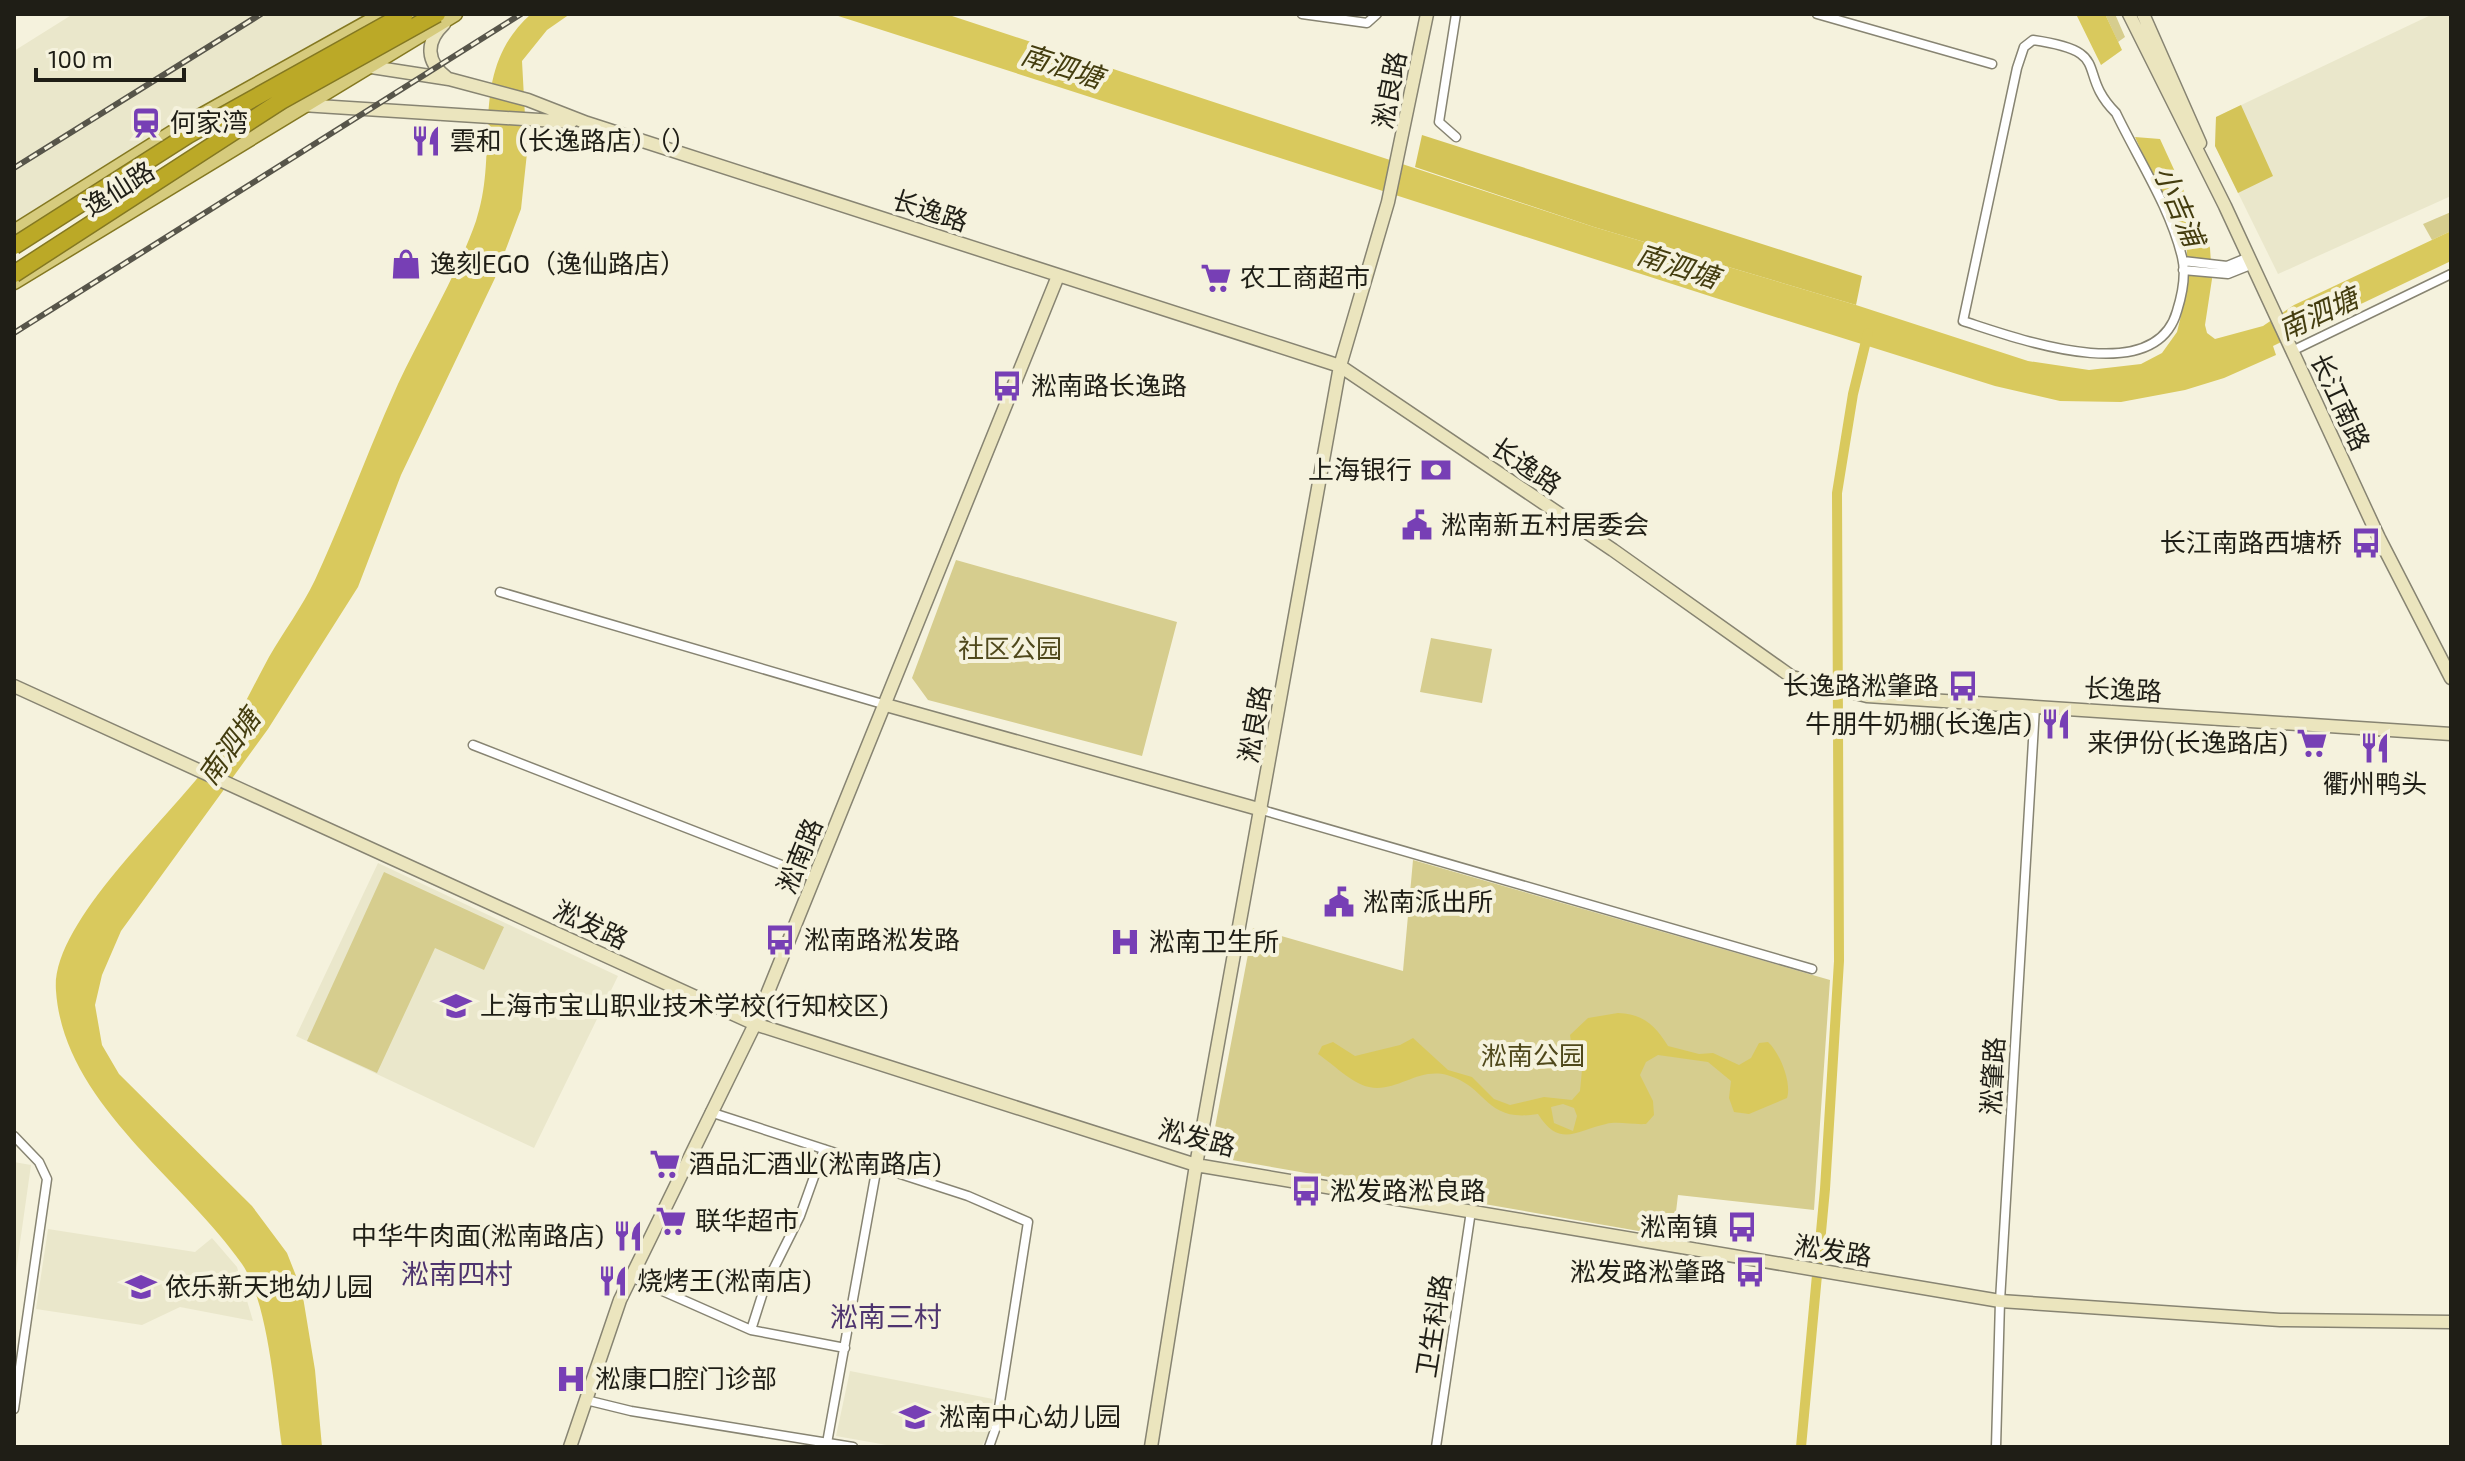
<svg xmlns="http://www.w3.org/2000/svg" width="2465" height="1461" font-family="'Exo 2','Noto Sans SC',sans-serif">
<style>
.built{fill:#eae7cb}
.green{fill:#d6cd8e}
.forest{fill:#d4c458}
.water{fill:#d9c95d;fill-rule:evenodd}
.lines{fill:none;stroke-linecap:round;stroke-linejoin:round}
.canal{stroke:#d9c95d;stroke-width:10}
.street-casing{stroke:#878472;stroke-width:11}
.secondary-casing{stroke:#878472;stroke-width:15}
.primary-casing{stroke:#847821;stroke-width:17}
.street{stroke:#fff;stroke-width:8}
.secondary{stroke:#ebe5be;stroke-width:12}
.primary{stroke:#d6cb7d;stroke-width:14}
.rail-casing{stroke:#57554a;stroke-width:6}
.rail{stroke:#f5f2dd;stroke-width:3;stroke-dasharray:9;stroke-linecap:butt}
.highway-bridge-casing{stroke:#847821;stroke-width:19;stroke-linecap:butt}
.highway-bridge{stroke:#bba927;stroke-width:16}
.labels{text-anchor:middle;stroke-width:8;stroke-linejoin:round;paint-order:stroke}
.street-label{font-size:26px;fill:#1f1e16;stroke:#f5f2dd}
.poi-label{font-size:26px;fill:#1f1e16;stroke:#f5f2dd;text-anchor:start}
.park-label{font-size:26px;fill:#4f481b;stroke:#f5f2dd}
.water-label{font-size:28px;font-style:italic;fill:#443d0f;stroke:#f5f2dd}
.neighbourhood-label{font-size:28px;fill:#4e346f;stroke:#f5f2dd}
</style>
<rect width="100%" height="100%" fill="#f5f2dd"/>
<path class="built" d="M73 14H371L14 232V51Z
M2433 14H2451V196L2278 274 2215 146 2216 117Z
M378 863 618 976 534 1148 296 1036Z
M14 1162 31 1165 14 1285Z
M48 1229 195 1252 212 1238 237 1267 253 1321 180 1307 142 1325 36 1309Z
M850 1371 993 1399 988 1435 981 1447H898L836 1436Z"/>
<path class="green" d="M2105 14H2115L2125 37 2118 42Z
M2451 212V231L2432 240 2423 224Z
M956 560 1177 622 1142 756 928 700 912 678Z
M1431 638 1492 649 1482 703 1420 692Z
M1413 860 1830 980 1814 1210 1678 1195 1673 1237 1232 1160 1216 1154 1212 1143 1253 928 1403 971Z
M384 872 504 927 484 970 435 948 377 1073 307 1041Z"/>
<path class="forest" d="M2241 105 2273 176 2238 193 2215 146 2216 117Z
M1422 135 1862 276 1856 305 1594 227 1415 167Z"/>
<path class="water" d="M531 14H570L547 30 522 61 527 153 521 209 495 278 401 475 358 587 268 729 121 931 102 975 95 1005 102 1045 119 1074 252 1206 287 1253 302 1291 315 1370 322 1447H282C275 1398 269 1304 242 1264 182 1178 64 1103 56 991 50 920 178 812 218 751 237 721 252 688 269 657 284 631 302 607 315 580 345 515 369 448 398 384 423 331 457 275 476 221 501 147 466 72 531 14Z
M832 14H946L1594 227 1856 305 2028 361 2089 370 2141 364 2162 353 2177 332 2185 300 2187 251 2135 137 2160 139 2210 248 2212 279 2205 325 2207 333 2215 339 2263 326 2294 305 2451 231V261L2273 346 2276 355 2224 378 2185 390 2121 402 2060 401 1995 386 1750 309Z
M2076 14H2105L2122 50 2101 65Z
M1618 1013C1643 1014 1655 1025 1668 1046L1699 1054 1713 1053 1739 1065 1751 1058 1759 1043 1768 1042C1780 1053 1792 1083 1787 1098L1749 1114 1734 1112 1729 1098 1731 1081 1708 1062 1658 1055 1646 1062 1640 1075 1653 1101 1654 1115 1646 1124C1633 1125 1618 1121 1606 1124 1577 1130 1560 1149 1538 1114 1484 1123 1489 1087 1447 1075 1418 1067 1396 1093 1369 1087 1352 1084 1332 1063 1318 1054L1322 1046 1333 1042 1355 1056 1400 1045 1413 1038 1448 1070 1472 1077 1494 1099 1510 1105 1544 1097 1572 1100 1580 1091 1582 1070 1574 1062 1570 1035 1588 1018ZM1563 1104 1574 1108 1577 1116 1573 1131 1554 1123 1551 1107Z"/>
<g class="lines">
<path class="canal" d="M1801 1447 1825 1189 1839 961 1837 493 1853 394 1868 333"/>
<g class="street-casing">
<path id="street" d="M1302 14 1367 23 1377 14
M1456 14 1439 122 1456 137
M1817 14 1992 64
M2033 40C2116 52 2074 71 2116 113 2138 159 2170 207 2182 257 2186 273 2182 295 2177 311 2155 390 2016 338 1963 321L2017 68 2024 47Z
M2183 261 2227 266 2249 257
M2183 270 2228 274 2253 264
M2292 351 2451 274
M500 592 886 705
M473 745 815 878
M1262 810 1812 969
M710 1112 968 1196 1028 1222 996 1427 989 1447
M14 1136 39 1162 47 1179 14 1409
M631 1277 751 1330 765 1286 800 1216 824 1149
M751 1330 845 1348
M586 1400 631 1411 853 1447
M827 1443 877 1166
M1436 1447 1471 1211
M1996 1447 2000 1301 2035 707"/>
</g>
<g class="secondary-casing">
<path id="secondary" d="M2129 14 2225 206 2379 538 2451 678
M2143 14 2200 143
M444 24C425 42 426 62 447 78
M365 66 449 79 528 100 587 123 1340 366 1613 550 1792 677 1867 696 2451 734
M302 105 571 122
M14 686 755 1024 1196 1165 2000 1301 2280 1320 2451 1322
M886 705 1262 810
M570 1447 620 1300 755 1024 1058 276
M1151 1447 1196 1165 1340 366 1388 202 1427 14"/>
</g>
<g class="primary-casing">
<path id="primary" d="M14 232 188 123 383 14
M14 282 455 14"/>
</g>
<use href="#street" class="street"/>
<use href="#secondary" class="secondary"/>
<use href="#primary" class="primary"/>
<g class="rail-casing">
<path id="rail" d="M14 168 261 14
M14 333 521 14"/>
</g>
<use href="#rail" class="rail"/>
<g class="highway-bridge-casing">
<path id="highway-bridge" d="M14 246 188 135 405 14
M14 274 281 101 437 14"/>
</g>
<use href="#highway-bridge" class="highway-bridge"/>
</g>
<defs>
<g id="station-bare" transform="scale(2.4)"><path d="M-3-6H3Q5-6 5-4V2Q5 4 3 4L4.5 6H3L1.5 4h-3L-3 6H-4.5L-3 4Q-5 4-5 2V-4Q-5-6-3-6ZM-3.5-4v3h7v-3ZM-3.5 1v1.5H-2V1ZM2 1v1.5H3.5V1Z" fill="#773fb5" stroke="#f5f2dd" stroke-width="2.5" paint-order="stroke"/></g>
<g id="restaurant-bare" transform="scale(2.4)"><path d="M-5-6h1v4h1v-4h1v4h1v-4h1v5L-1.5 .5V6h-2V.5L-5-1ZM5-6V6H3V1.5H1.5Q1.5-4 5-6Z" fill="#773fb5" stroke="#f5f2dd" stroke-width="2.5" paint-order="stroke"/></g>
<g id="shop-bare" transform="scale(2.4)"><path d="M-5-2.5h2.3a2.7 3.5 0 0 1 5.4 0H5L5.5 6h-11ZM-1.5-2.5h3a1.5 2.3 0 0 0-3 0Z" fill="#773fb5" stroke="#f5f2dd" stroke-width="2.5" paint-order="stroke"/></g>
<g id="supermarket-bare" transform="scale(2.4)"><path d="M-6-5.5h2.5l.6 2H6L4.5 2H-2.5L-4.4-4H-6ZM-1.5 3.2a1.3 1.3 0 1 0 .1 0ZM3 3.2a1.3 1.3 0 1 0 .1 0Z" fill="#773fb5" stroke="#f5f2dd" stroke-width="2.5" paint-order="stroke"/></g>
<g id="bus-bare" transform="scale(2.4)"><path d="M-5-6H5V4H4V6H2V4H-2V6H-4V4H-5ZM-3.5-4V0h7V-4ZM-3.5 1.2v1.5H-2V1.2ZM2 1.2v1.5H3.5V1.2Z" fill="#773fb5" stroke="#f5f2dd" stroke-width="2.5" paint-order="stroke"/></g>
<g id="bank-bare" transform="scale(2.4)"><path d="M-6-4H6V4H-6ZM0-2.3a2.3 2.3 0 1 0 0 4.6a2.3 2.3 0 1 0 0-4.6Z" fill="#773fb5" stroke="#f5f2dd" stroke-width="2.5" paint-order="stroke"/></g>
<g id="civic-bare" transform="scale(2.4)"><path d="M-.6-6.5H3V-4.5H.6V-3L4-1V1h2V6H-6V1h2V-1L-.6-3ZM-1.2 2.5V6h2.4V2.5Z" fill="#773fb5" stroke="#f5f2dd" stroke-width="2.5" paint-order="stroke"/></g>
<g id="hospital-bare" transform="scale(2.4)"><path d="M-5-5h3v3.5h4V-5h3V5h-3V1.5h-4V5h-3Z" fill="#773fb5" stroke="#f5f2dd" stroke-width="2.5" paint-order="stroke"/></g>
<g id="school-bare" transform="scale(2.4)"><path d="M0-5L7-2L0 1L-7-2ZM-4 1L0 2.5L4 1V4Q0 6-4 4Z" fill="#773fb5" stroke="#f5f2dd" stroke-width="2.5" paint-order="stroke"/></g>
</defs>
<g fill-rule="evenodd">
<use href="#station-bare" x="146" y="123"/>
<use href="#restaurant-bare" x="426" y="141"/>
<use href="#shop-bare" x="406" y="264"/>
<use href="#supermarket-bare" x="1216" y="278"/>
<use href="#bus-bare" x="1007" y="386"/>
<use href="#bank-bare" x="1436" y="470"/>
<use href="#civic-bare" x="1417" y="525"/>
<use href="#bus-bare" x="2366" y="543"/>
<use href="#bus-bare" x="1963" y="686"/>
<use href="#restaurant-bare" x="2056" y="724"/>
<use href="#supermarket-bare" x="2312" y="743"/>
<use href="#restaurant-bare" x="2375" y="748"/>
<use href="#civic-bare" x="1339" y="902"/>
<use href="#bus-bare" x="780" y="940"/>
<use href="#hospital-bare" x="1125" y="942"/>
<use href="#school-bare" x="456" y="1006"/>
<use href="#supermarket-bare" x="665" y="1164"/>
<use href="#bus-bare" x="1306" y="1191"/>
<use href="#supermarket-bare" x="671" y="1221"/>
<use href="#bus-bare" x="1742" y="1227"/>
<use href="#restaurant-bare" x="628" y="1236"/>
<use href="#bus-bare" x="1750" y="1272"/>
<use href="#restaurant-bare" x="613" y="1281"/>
<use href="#school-bare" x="141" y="1287"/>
<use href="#hospital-bare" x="571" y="1379"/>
<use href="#school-bare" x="915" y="1417"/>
</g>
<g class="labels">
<g class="street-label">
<text transform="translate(1390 90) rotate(-79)" y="9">淞良路</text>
<text transform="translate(119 189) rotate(-32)" y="9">逸仙路</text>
<text transform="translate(930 211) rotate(18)" y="9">长逸路</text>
<text transform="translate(2340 402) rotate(65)" y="9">长江南路</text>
<text transform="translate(1526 466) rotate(34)" y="9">长逸路</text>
<text transform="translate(2123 690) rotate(3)" y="9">长逸路</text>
<text transform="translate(1255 724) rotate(-80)" y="9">淞良路</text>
<text transform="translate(800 856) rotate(-68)" y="9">淞南路</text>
<text transform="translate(591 925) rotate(25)" y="9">淞发路</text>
<text transform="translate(1993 1076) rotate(-87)" y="9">淞肇路</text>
<text transform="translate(1197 1138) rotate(14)" y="9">淞发路</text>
<text transform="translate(1833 1251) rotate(9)" y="9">淞发路</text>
<text transform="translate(1434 1326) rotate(-81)" y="9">卫生科路</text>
</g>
<g class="poi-label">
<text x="170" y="132">何家湾</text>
<text x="450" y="150">雲和（长逸路店）（）</text>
<text x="430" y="273">逸刻EGO（逸仙路店）</text>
<text x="1240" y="287">农工商超市</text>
<text x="1031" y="395">淞南路长逸路</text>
<text x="1412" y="479" text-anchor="end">上海银行</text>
<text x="1441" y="534">淞南新五村居委会</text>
<text x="2342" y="552" text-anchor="end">长江南路西塘桥</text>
<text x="1939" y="695" text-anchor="end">长逸路淞肇路</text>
<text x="2032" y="733" text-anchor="end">牛朋牛奶棚(长逸店)</text>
<text x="2288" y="752" text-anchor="end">来伊份(长逸路店)</text>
<text x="2375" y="793" text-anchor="middle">衢州鸭头</text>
<text x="1363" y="911">淞南派出所</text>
<text x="804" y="949">淞南路淞发路</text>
<text x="1149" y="951">淞南卫生所</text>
<text x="480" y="1015">上海市宝山职业技术学校(行知校区)</text>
<text x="689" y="1173">酒品汇酒业(淞南路店)</text>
<text x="1330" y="1200">淞发路淞良路</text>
<text x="695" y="1230">联华超市</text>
<text x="1718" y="1236" text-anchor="end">淞南镇</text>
<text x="604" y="1245" text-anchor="end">中华牛肉面(淞南路店)</text>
<text x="1726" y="1281" text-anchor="end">淞发路淞肇路</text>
<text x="637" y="1290">烧烤王(淞南店)</text>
<text x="165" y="1296">依乐新天地幼儿园</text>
<text x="595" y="1388">淞康口腔门诊部</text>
<text x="939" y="1426">淞南中心幼儿园</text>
</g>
<g class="park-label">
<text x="1010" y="658">社区公园</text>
<text x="1533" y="1065">淞南公园</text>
</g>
<g class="water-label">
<text transform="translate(1062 66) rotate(18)" y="10">南泗塘</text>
<text transform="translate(2179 206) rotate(67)" y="10">小吉浦</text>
<text transform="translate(1678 266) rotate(18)" y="10">南泗塘</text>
<text transform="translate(2318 314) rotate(-25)" y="10">南泗塘</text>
<text transform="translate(229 747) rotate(-55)" y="10">南泗塘</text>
</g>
<g class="neighbourhood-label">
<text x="457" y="1284">淞南四村</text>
<text x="886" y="1327">淞南三村</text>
</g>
</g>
<rect width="2465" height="1461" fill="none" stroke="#1f1e16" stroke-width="32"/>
<path d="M36 68v12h148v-12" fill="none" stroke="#1f1e16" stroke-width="4"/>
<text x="48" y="68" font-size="24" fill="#1f1e16" stroke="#f5f2dd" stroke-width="6" paint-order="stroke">100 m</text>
</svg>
